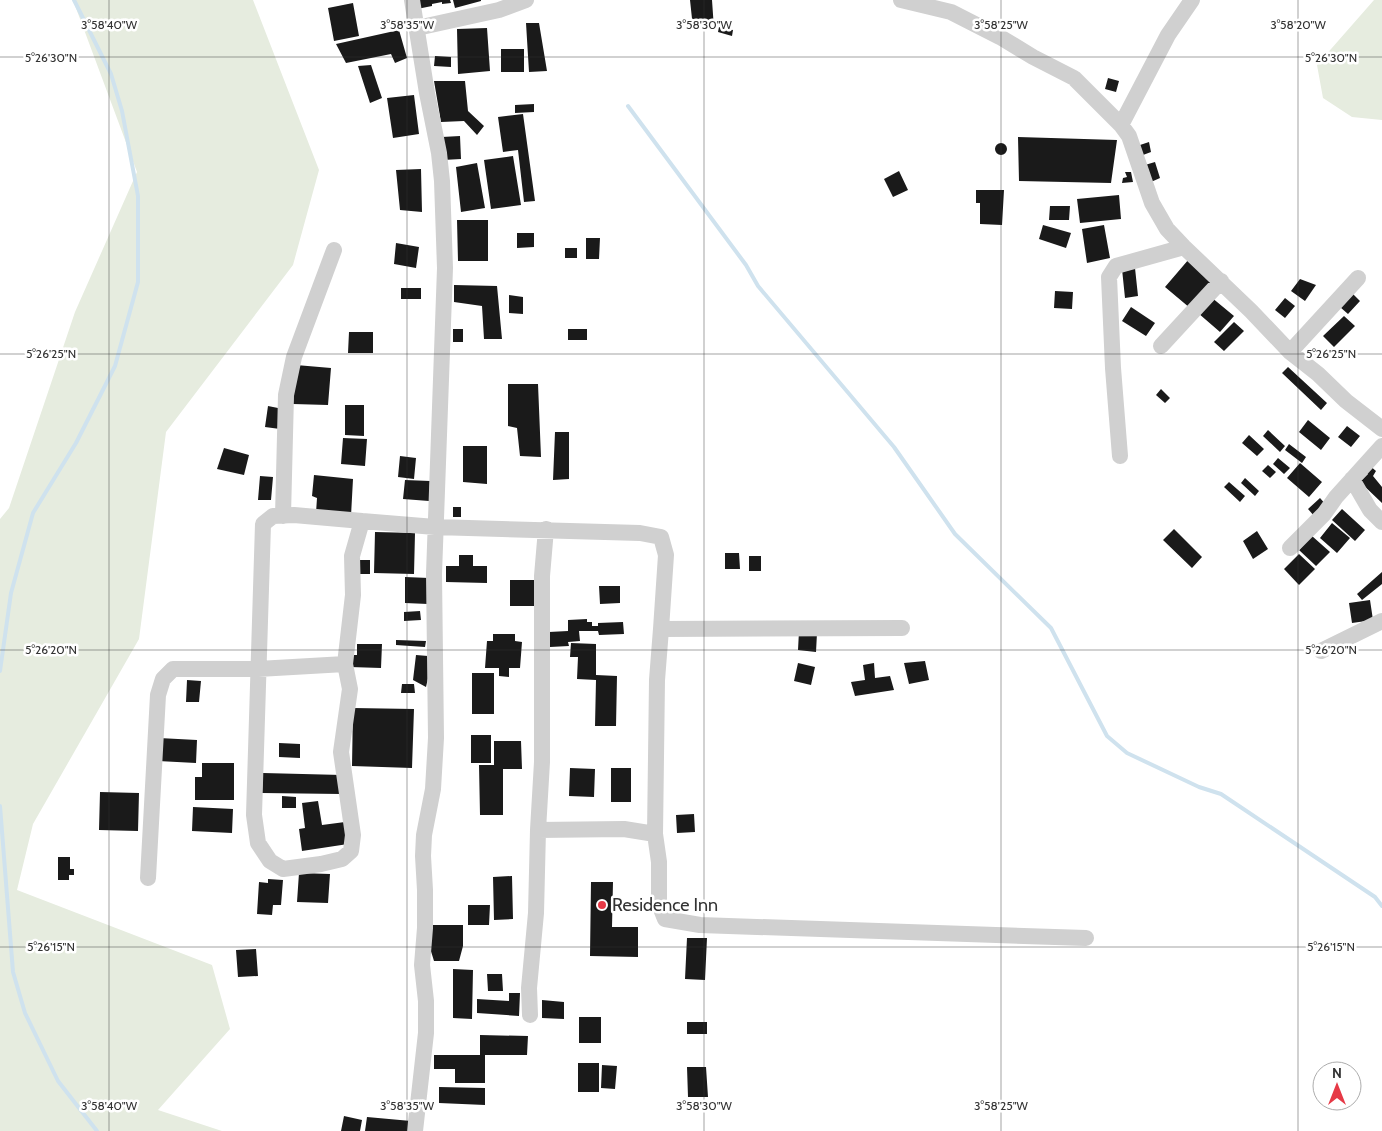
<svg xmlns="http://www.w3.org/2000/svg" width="1382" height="1131" font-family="Cabin,sans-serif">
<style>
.green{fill:#e6ecdf}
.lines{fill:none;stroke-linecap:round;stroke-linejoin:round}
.stream{stroke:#cfe2ee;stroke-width:4}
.building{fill:#1a1a1a}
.minor{stroke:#d0d0d0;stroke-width:16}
.ticks{fill:none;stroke:#333;stroke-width:1;stroke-opacity:0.45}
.poi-dot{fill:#e63946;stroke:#fff;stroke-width:2}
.labels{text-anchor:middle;stroke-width:5;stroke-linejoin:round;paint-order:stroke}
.poi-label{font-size:18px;fill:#333;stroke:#fff;text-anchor:start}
.ticks-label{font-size:12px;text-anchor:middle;fill:#333;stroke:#fff;stroke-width:5;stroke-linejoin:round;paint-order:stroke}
</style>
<rect width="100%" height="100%" fill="#fff"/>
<path class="green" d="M73 0H253L319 170 293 265 166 432 139 639 33 824 17 890 212 965 230 1029 158 1110 222 1131H0V519L9 508 75 312 137 172Z
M1374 0H1382V120L1352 117 1323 98 1317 65Z"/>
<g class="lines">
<path class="stream" d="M628 106 746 265 758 286 894 447 955 534 1051 628 1107 736 1127 753 1199 787 1221 794 1375 897 1382 906
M0 671 11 593 33 513 76 443 115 366 138 282V196L122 111 111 74 74 0
M0 806 13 972 25 1013 58 1081 97 1131"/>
</g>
<path class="building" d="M415 0H450L451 3 442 4V2L432 4V6L417 9Z
M453 0H481V1L455 8Z
M690 0H712L714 29 693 28Z
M353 3 359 36 334 41 328 8Z
M526 23H539L547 71 529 72Z
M719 27 733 30 732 36 718 32Z
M487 28 490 71 458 74 457 29Z
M399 30 407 58 395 63 391 54 346 63 336 44Z
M501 49H524V72H501Z
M435 56 451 57V67L434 66Z
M371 65 382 98 370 103 358 66Z
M1108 78 1119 81 1116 92 1105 89Z
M434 81H465L468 111 484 126 477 135 464 121 441 122Z
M414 95 419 134 393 138 387 98Z
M534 104V112L515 113V105Z
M523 114 535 201 524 202 518 150 503 152 498 117Z
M460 136 461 159 443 160 442 137Z
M1018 137 1117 140 1111 183 1019 181Z
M1149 142 1151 152 1143 155 1140 145Z
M995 149a6 6 0 1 1 12 0a6 6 0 1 1-12 0Z
M513 156 521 205 491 209 484 160Z
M1155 162 1160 178 1151 182 1145 165Z
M477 163 485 208 461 212 456 167Z
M421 169 422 212 400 210 396 170Z
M899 171 908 190 893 197 884 179Z
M1125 172H1131L1133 182 1122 183 1123 178 1127 177Z
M976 190H1004L1002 225 980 224V203H976Z
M1119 195 1121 219 1080 223 1077 199Z
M1050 206H1070L1069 220H1049Z
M457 220H488V261H458Z
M1043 225 1071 233 1066 248 1039 239Z
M1104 225 1110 258 1087 263 1082 229Z
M517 233H534V247L517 248Z
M586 238H600L599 259H586Z
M396 243 419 247 416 268 394 264Z
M565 248H577V258H565Z
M1189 259 1214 280 1190 308 1165 287Z
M1135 268 1138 296 1125 298 1122 269Z
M1300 279 1316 285 1305 301 1291 291Z
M454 285 497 286 502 339H484L482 306 454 302Z
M401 288H421V299H401Z
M1055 291 1073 292 1072 309 1054 308Z
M1353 294 1360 301 1348 314 1340 307Z
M509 295 523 297V314L509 313Z
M1211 297 1234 316 1220 332 1198 313Z
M1285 298 1295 306 1285 318 1275 310Z
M1131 307 1155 323 1146 336 1122 321Z
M1344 316 1355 326 1334 347 1323 336Z
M1234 322 1244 331 1224 351 1214 342Z
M453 329H463V342H453Z
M568 329H587V340H568Z
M349 332H373V353H348Z
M296 365 331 368 328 405 293 404Z
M1288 367 1327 403 1321 410 1282 373Z
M508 384H538L541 457 520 456 517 428 508 426Z
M1161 389 1170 398 1165 403 1156 395Z
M345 405H364V436L345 435Z
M268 406 283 409 280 429 265 427Z
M1308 420 1330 438 1321 450 1299 432Z
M1347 426 1360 436 1351 447 1338 437Z
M1268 430 1285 446 1280 452 1263 436Z
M555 432H569V479L553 480Z
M1249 435 1264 449 1257 456 1242 443Z
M343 438 367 439 365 466 341 464Z
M1289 444 1306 457 1302 463 1285 450Z
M463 446H487V484L463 482Z
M224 448 249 455 244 475 217 469Z
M400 456 416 458 414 479 398 477Z
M1278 458 1290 468 1284 474 1273 464Z
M1300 463 1322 482 1309 497 1287 478Z
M1268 465 1276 472 1270 478 1262 471Z
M1369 465 1376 471 1373 476 1382 487V503L1360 482 1368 474 1364 471Z
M314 475 353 479 351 516 316 513 317 498 312 496Z
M260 476 273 477 271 500H258Z
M1245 478 1259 491 1255 496 1241 483Z
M405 480 430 481 429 501 403 499Z
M1229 482 1245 496 1240 502 1224 487Z
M1320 498 1327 506 1315 517 1308 509Z
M453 507H461V517H453Z
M1342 509 1365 530 1355 541 1332 520Z
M1332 523 1350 538 1337 553 1320 538Z
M1174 529 1202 557 1192 568 1163 540Z
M1257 531 1268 549 1253 559 1243 541Z
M375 532 415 533 414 574 374 573Z
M1312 536 1330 552 1316 566 1299 550Z
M725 553H739L740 569H725Z
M1299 554 1315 569 1299 585 1284 569Z
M459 555H473V566H487V583L446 582V566H459Z
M749 556H761V571H749Z
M356 560H370V574H356Z
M1382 572V584L1362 600 1357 594Z
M405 577 429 578 428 604 405 603Z
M510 580H538V606H510Z
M599 586H620V603L600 604Z
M1370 600 1373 620 1352 623 1349 603Z
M420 611 421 620 404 621V612Z
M587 619V622H592V626H598V623L623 622 624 634 599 635 598 631H579L580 641 568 642 569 646 550 647 549 632 568 631V620Z
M799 631 817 633 816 652 798 650Z
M493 634H515V641L522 642 520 668H509V677L499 676V668H485L487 641H493Z
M396 640 426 641 425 647 396 645Z
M571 643 596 644V675L617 676 616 726H595L596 680 577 679 578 657H570Z
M357 644H382L381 668 350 667V655H357Z
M416 655 428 656 429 674 426 687 413 680Z
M925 661 929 680 909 684 904 663Z
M798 663 815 667 811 685 794 681Z
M874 663 875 678 890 676 894 690 855 696 851 682 865 680 863 665Z
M472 673H494V714H472Z
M187 680 201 681 199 702H186Z
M402 684H414L415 693H401Z
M353 708 414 709 412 768 352 766Z
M471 735H491V763H471Z
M159 738 197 740 196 763 158 761Z
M494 741H521L522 769H503V815H480L479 765H494Z
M279 743 300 744V758L279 757Z
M202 763H234V800H195V777H202Z
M570 768 595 769 594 797 569 796Z
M611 768H631V802H611Z
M263 773 342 775 341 794 262 793Z
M100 792 139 793 138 831 99 830Z
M282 796 296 797V808H282Z
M318 801 322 825 345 822 348 844 302 851 299 829 305 828 302 803Z
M193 807 233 809 232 833 192 831Z
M694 814 695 832 677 833 676 815Z
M58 857H70V869H74V875H69V880H58Z
M299 873 330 874 328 903 297 902Z
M512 876 513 919 494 920 493 877Z
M268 879 283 880 281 905H273L272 915 257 914 259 882 268 883Z
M591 882H613L612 927H638V957L590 956Z
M468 905H490L489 925H468Z
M430 925H463V946L459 961H434L430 948Z
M687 938H707L705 980 685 979Z
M256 949 258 976 238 977 236 950Z
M453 969 473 970 472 1019 453 1018Z
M487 974H502L503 991H488Z
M509 993H520L519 1016 477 1013V999L509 1001Z
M542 1000 564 1002V1019L542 1018Z
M579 1017H601V1043H579Z
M687 1022H707V1034H687Z
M480 1035 528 1036 527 1055H485V1083H455V1069H434V1055H480Z
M578 1063H599V1092H578Z
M602 1065 617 1066 615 1089 601 1088Z
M687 1067H706L708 1097H688Z
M439 1087 485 1088V1105L439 1103Z
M344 1116 362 1120 360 1131H341Z
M367 1117 411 1121 410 1131H365Z"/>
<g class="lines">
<path class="minor" d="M412 0 427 93 439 153 442 181 445 268 434 574 436 738 433 789 424 835 423 856 425 890V928L422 965 426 1001V1033L415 1131
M901 0 951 12 1000 37 1033 57 1074 78 1121 125 1129 136 1152 203 1167 229 1184 247 1251 311 1290 352 1318 374 1346 401 1382 429
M417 28 499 10 526 0
M1121 125 1168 35 1192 0
M1161 346 1221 281
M1290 352 1358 278
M1120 456 1113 368 1109 277 1116 266 1184 247
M1352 479 1370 510 1382 522
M294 515 362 521 352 556 353 595 345 664 350 689 341 752 353 835 351 851 342 859 321 864 283 869 270 861 258 843 254 815 263 524 273 516Z
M283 516 286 395 294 357 334 250
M362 521 435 527 640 533 661 537 666 555 661 629 902 628
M1290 548 1324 514 1336 497 1382 446
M1321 651 1382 621
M538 830 624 829 655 834 659 862V904L665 919 700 925 1086 938
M655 834 657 680 661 629
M148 878 158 695 163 679 173 669H258L345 664
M530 1015 529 988 536 913 538 830 542 762V576L546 529"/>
</g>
<path class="ticks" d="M109 0V1131M407 0V1131M704 0V1131M1001 0V1131M1298 0V1131M0 57H1382M0 354H1382M0 650H1382M0 947H1382"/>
<circle class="poi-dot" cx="602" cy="905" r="5"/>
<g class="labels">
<g class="poi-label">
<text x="612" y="911">Residence Inn</text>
</g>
</g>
<g class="ticks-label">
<text x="109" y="29">3°58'40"W</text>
<text x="407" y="29">3°58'35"W</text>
<text x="704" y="29">3°58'30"W</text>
<text x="1001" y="29">3°58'25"W</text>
<text x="1298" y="29">3°58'20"W</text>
<text x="51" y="62">5°26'30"N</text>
<text x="1331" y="62">5°26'30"N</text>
<text x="51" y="358">5°26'25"N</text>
<text x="1331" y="358">5°26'25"N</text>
<text x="51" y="654">5°26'20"N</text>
<text x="1331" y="654">5°26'20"N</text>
<text x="51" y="951">5°26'15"N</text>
<text x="1331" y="951">5°26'15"N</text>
<text x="109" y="1110">3°58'40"W</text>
<text x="407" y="1110">3°58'35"W</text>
<text x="704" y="1110">3°58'30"W</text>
<text x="1001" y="1110">3°58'25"W</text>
</g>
<g transform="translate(1337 1086)"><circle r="24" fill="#ffffff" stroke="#adadad"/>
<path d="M0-4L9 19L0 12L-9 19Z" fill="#e63946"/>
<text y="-8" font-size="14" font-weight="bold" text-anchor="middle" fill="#333333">N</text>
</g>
</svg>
